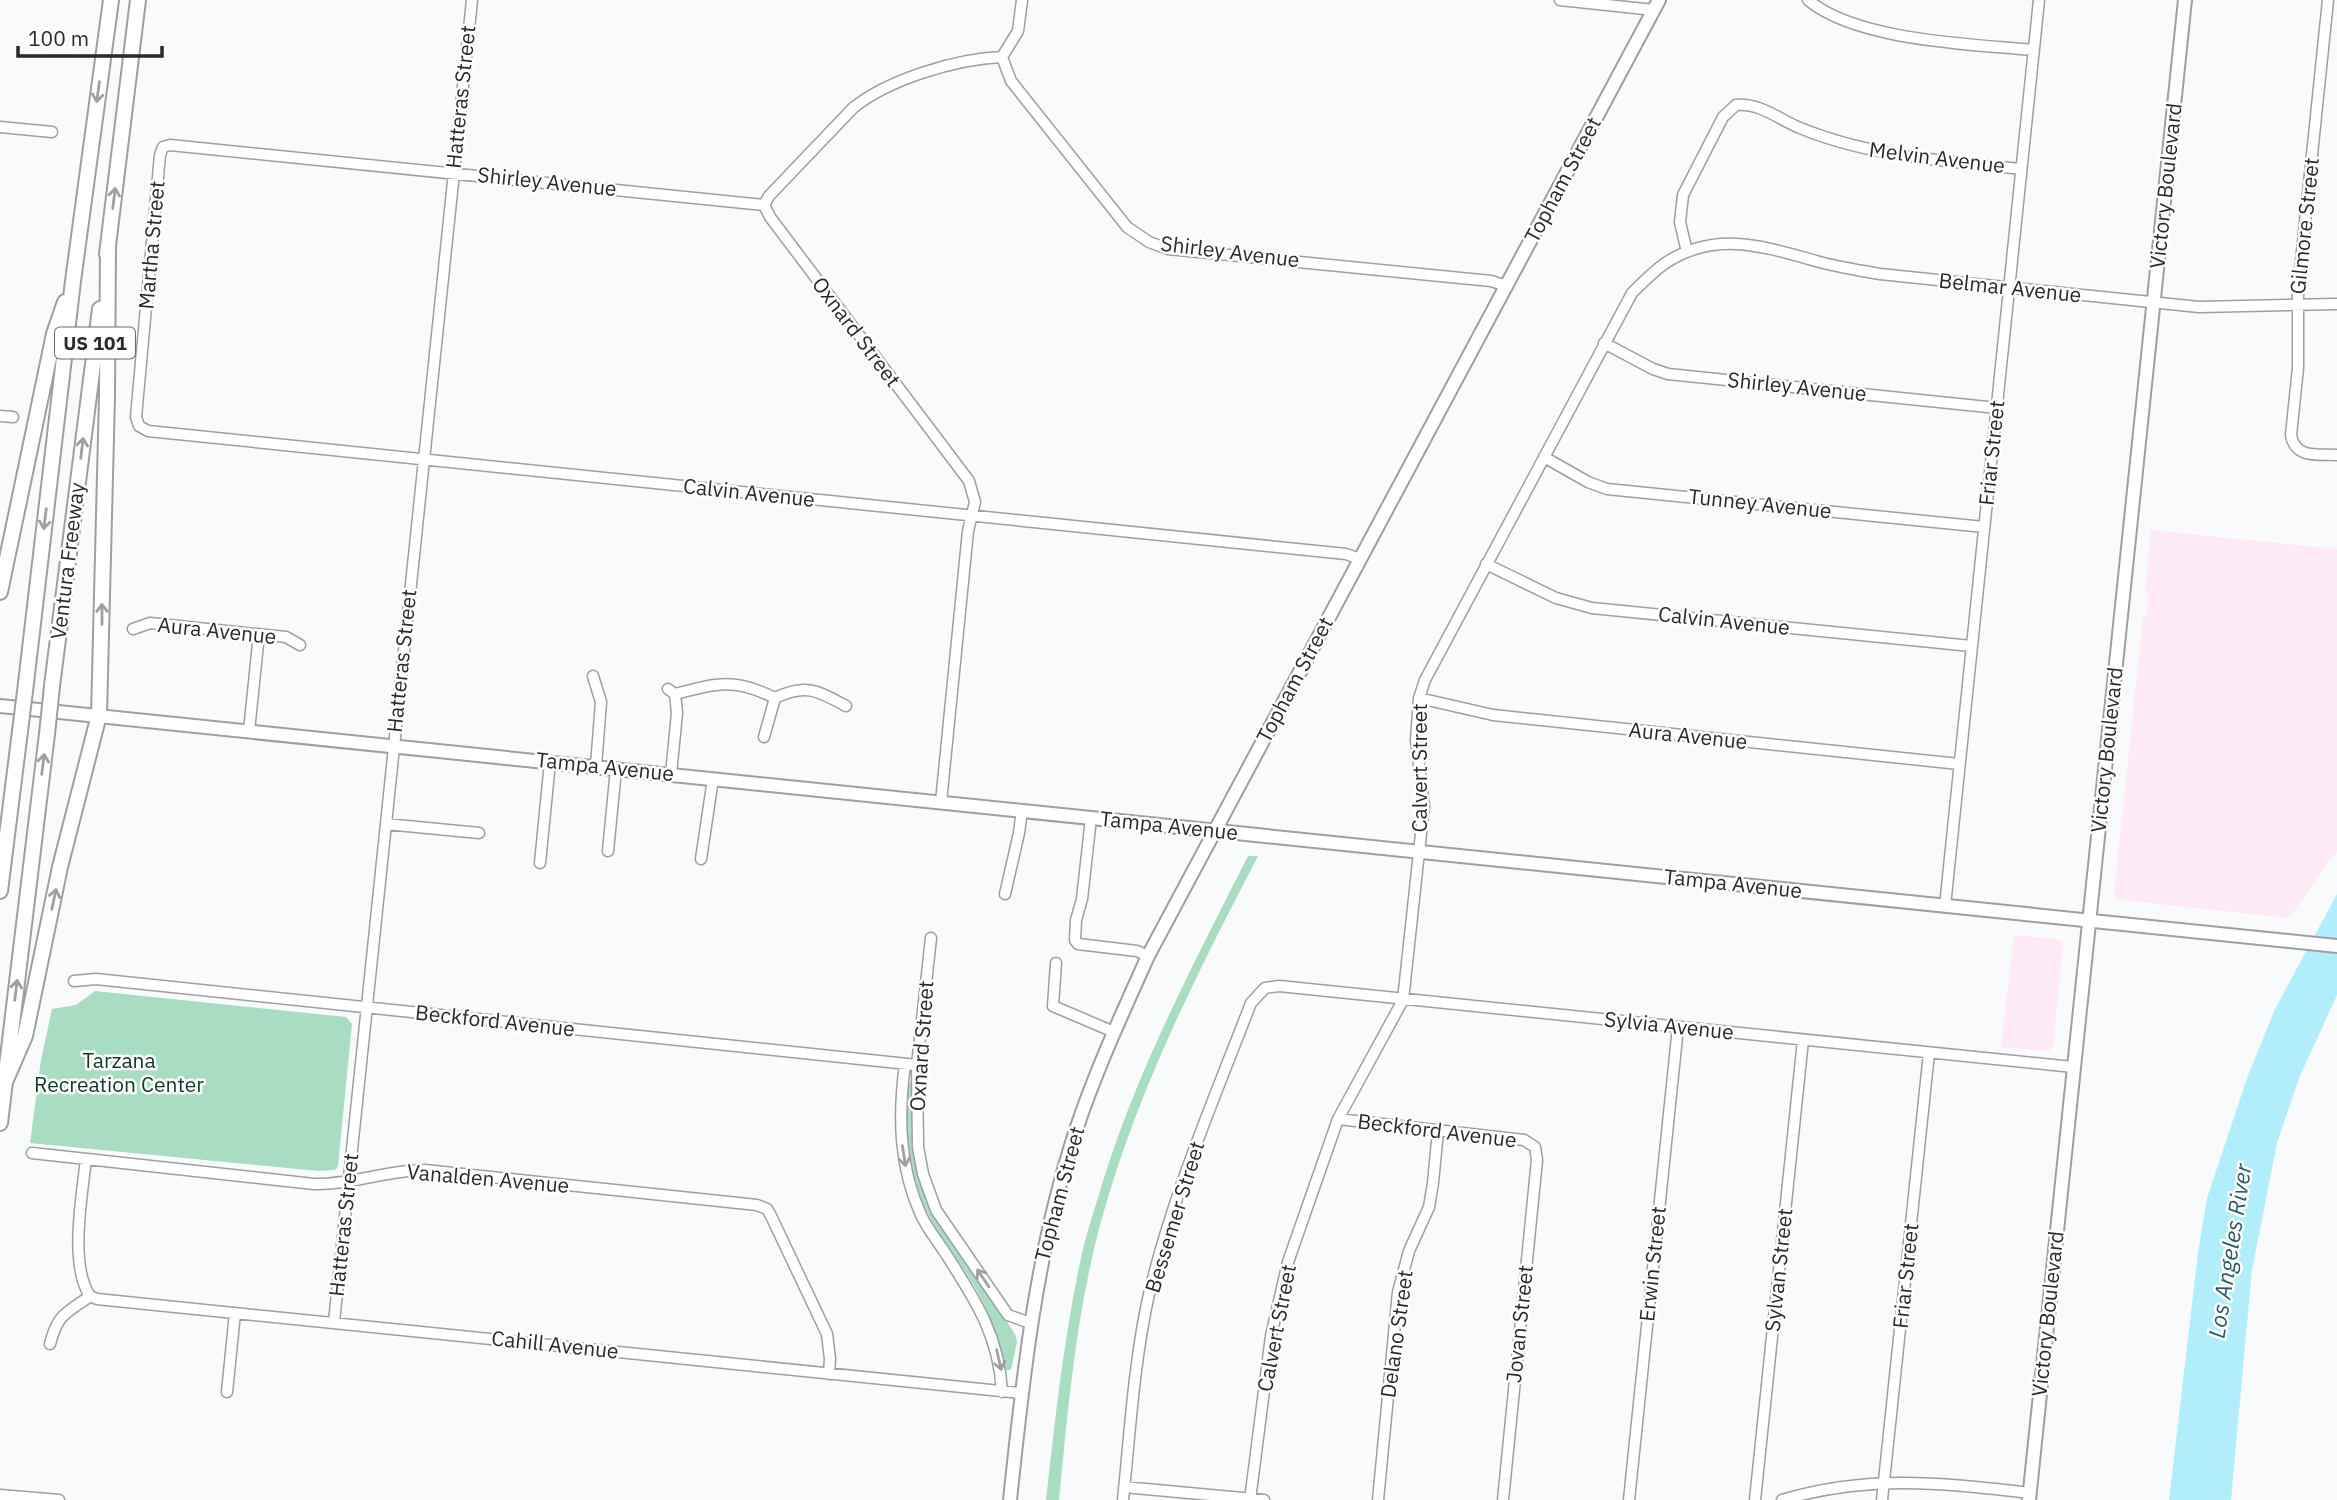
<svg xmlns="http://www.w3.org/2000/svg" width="2337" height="1500" font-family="'IBM Plex Sans',sans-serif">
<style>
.commercial{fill:#fdeaf4}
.green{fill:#a8dcc3}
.water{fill:#b2edfc}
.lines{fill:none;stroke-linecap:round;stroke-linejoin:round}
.minor-casing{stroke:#9e9fa1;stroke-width:13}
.major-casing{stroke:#9e9fa1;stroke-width:16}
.highway-casing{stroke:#9e9fa1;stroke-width:18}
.minor{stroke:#fff;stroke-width:10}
.major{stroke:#fff;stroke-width:12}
.highway{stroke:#fff;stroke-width:14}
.highway-bridge-casing{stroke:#9e9fa1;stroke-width:18;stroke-linecap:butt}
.highway-bridge{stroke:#fff;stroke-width:14}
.oneway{stroke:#9f9f9f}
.labels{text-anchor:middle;stroke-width:5;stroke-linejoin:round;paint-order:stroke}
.shield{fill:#fff;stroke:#69696a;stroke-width:2}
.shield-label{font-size:19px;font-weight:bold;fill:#29292a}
.street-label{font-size:21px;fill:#29292a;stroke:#fff}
.park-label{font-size:21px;fill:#0f3828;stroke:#fff}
.water-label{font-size:23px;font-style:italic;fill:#2b5a65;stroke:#fff}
</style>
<rect width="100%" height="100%" fill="#f9fafc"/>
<path class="commercial" d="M2151 530 2337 549V851L2289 918 2120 900 2114 895 2143 618 2147 616 2148 595 2145 591Z
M2014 935 2058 939 2063 944 2053 1047 2048 1051 2001 1047Z"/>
<path class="green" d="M1248 856H1258C1191 985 1125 1115 1092 1258 1074 1337 1067 1419 1059 1500H1046C1055 1419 1064 1337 1081 1258 1085 1239 1091 1220 1097 1201 1132 1079 1191 969 1248 856Z
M95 991 346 1017 352 1024 338 1166 335 1170 319 1171 30 1143 41 1060 52 1009 76 1005Z
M911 1082 914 1084 913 1142 925 1188 1016 1336 1017 1342 1011 1370H1006C998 1341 991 1315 976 1289 954 1252 924 1219 913 1176 904 1145 905 1117 907 1085Z"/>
<path class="water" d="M2337 894V995L2299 1078 2277 1143 2252 1270 2231 1500H2169L2198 1253 2207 1198 2247 1078 2275 1009Z"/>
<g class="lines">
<g class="minor-casing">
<path id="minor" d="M1560 0 1654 10
M1808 0C1857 41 1971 44 2033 50
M2328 0 2298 290V368L2291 435C2295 459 2318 454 2337 455
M1002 57 1011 81 1127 227 1149 242 1168 249 1491 281 1507 286
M0 127 52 132
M764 205 170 145 163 147 160 155 136 417 139 426 148 431 1346 554 1360 559
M764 205 770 217 969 481 975 502 968 531 941 802
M764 205 769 196 853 108C889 79 956 59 1002 57L1018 31 1022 0
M1687 252 1680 222 1683 195 1723 117 1736 105C1759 102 1780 120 1800 128 1871 157 1946 161 2021 169
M1604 343 1653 369 1668 374 1997 408
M0 416 13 417
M1544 457 1588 482 1607 489 1984 527
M1486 564 1556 598 1592 608 1971 646
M133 629 150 623 286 637 300 645
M593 676 601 702 596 766
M668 689 675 694 677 713 671 774
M675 694C717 683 735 678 775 698 807 683 818 691 846 706
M1419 698 1493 715 1959 764
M249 731 259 634
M764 737 775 698
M1091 818 1082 899 1076 920 1075 940 1078 944 1137 951 1148 956
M386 824 479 833
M608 851 616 769
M701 859 713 779
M540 863 550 762
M1005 894 1019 833 1022 810
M1945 906 2039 0
M931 938 917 1065 918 1147 923 1174 936 1210 1008 1315 1030 1323
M1056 963 1053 1006 1114 1032
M74 981 96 979 917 1065
M905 1064C898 1116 899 1167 921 1215 927 1228 936 1239 944 1251 974 1298 999 1334 1002 1392
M1338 1119 1524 1140 1535 1147 1537 1160 1503 1500
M32 1153 314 1184C351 1185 387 1170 425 1170L757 1205 767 1209 771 1216 827 1334 830 1359 829 1374
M86 1159C82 1196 69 1265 90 1296
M90 1296 97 1299 1021 1393
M334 1322 472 0
M50 1344C58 1313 66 1314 90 1296
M227 1392 235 1313
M1124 1487 1264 1500
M0 1495 59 1500
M1123 1500C1130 1432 1134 1361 1149 1294 1173 1194 1214 1099 1251 1003L1265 988 1279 986 2073 1067
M1250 1500 1271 1336 1288 1262 1338 1119 1403 1000 1424 806 1416 740 1419 698 1425 680 1632 293C1642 283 1653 272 1664 264 1714 230 1763 246 1816 261 1837 267 1858 270 1880 274L2199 307 2337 304
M1378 1500 1398 1292 1409 1251 1429 1207 1433 1183 1438 1131
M1629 1500 1678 1027
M1755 1500 1803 1040
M1782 1500C1869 1474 1941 1483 2030 1493
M1882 1500 1929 1053"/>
</g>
<g class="major-casing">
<path id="major" d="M0 706 2337 946
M1010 1500C1023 1376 1036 1253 1075 1133 1095 1072 1122 1014 1148 956L1659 0
M2029 1500 2185 0"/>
</g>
<g class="highway-casing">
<path id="highway" d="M107 254 138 0
M0 592 54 334 65 302
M26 683 73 281 111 0
M52 686 100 309
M0 891 20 731
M5 1082 25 1036 60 867 99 715 107 396 108 246
M0 1123 47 734"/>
</g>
<use href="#minor" class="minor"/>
<use href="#major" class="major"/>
<use href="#highway" class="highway"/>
<g class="highway-bridge-casing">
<path id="highway-bridge" d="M20 731 26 683
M47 734 52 686"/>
</g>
<use href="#highway-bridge" class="highway-bridge"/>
</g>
<defs><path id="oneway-shaft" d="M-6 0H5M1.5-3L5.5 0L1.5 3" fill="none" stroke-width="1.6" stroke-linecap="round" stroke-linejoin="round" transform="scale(1.75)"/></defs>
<g class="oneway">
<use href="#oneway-shaft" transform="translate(98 92) rotate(98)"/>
<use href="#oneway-shaft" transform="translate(114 198) rotate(-83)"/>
<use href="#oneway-shaft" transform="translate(82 448) rotate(-83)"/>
<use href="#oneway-shaft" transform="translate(45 519) rotate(97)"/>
<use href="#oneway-shaft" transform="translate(102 614) rotate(-90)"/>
<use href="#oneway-shaft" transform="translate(43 764) rotate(-83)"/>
<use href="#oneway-shaft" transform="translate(54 899) rotate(-78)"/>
<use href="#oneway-shaft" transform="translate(16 990) rotate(-83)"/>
<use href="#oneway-shaft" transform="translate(904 1156) rotate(81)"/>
<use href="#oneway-shaft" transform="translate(983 1278) rotate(-124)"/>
<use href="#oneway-shaft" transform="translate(999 1360) rotate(77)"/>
</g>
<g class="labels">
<rect class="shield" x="55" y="327.5" width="80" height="31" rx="5"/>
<g class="shield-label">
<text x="95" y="350">US 101</text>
</g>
<g class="street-label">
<text transform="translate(461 97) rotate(-84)" y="7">Hatteras Street</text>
<text transform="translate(1937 158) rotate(7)" y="7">Melvin Avenue</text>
<text transform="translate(1563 180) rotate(-62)" y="7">Topham Street</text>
<text transform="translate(547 182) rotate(6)" y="7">Shirley Avenue</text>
<text transform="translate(2166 186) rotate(-84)" y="7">Victory Boulevard</text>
<text transform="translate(2305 226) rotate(-84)" y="7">Gilmore Street</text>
<text transform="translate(152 245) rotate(-85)" y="7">Martha Street</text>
<text transform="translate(1230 252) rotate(7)" y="7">Shirley Avenue</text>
<text transform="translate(2010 288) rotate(6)" y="7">Belmar Avenue</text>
<text transform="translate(856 332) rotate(53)" y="7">Oxnard Street</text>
<text transform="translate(1797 387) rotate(6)" y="7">Shirley Avenue</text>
<text transform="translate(1992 453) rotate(-84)" y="7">Friar Street</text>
<text transform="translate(749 493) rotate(6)" y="7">Calvin Avenue</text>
<text transform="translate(1760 504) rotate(6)" y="7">Tunney Avenue</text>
<text transform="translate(68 561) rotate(-83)" y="7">Ventura Freeway</text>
<text transform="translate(1724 621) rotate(6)" y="7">Calvin Avenue</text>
<text transform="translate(217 631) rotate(6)" y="7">Aura Avenue</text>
<text transform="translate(402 661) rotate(-84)" y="7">Hatteras Street</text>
<text transform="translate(1295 680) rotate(-62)" y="7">Topham Street</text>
<text transform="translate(1688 736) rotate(6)" y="7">Aura Avenue</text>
<text transform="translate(2107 750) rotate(-84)" y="7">Victory Boulevard</text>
<text transform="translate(605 767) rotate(6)" y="7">Tampa Avenue</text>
<text transform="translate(1420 768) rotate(-90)" y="7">Calvert Street</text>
<text transform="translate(1169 826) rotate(6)" y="7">Tampa Avenue</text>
<text transform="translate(1733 884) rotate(6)" y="7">Tampa Avenue</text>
<text transform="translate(495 1021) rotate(6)" y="7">Beckford Avenue</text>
<text transform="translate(1669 1026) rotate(6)" y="7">Sylvia Avenue</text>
<text transform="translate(922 1046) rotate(-86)" y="7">Oxnard Street</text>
<text transform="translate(1437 1131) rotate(7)" y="7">Beckford Avenue</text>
<text transform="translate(488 1179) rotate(5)" y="7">Vanalden Avenue</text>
<text transform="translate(1060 1194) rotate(-75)" y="7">Topham Street</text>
<text transform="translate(1175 1217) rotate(-73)" y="7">Bessemer Street</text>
<text transform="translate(344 1225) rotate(-84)" y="7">Hatteras Street</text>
<text transform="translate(1653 1264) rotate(-84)" y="7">Erwin Street</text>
<text transform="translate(1779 1270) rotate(-84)" y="7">Sylvan Street</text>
<text transform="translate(1906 1276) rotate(-84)" y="7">Friar Street</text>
<text transform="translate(2048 1314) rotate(-84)" y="7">Victory Boulevard</text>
<text transform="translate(1520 1324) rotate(-84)" y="7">Jovan Street</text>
<text transform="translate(1277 1328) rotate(-79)" y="7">Calvert Street</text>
<text transform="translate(1397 1334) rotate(-82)" y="7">Delano Street</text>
<text transform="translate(555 1345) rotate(6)" y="7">Cahill Avenue</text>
</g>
<g class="park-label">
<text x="119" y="1068">Tarzana<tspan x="119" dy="24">Recreation Center</tspan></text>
</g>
<g class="water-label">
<text transform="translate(2230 1251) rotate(-81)" y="8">Los Angeles River</text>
</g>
</g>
<path d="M18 46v10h144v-10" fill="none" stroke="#29292a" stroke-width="3.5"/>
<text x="28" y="46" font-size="21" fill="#29292a" stroke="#ffffff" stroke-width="5" paint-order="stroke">100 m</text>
</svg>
